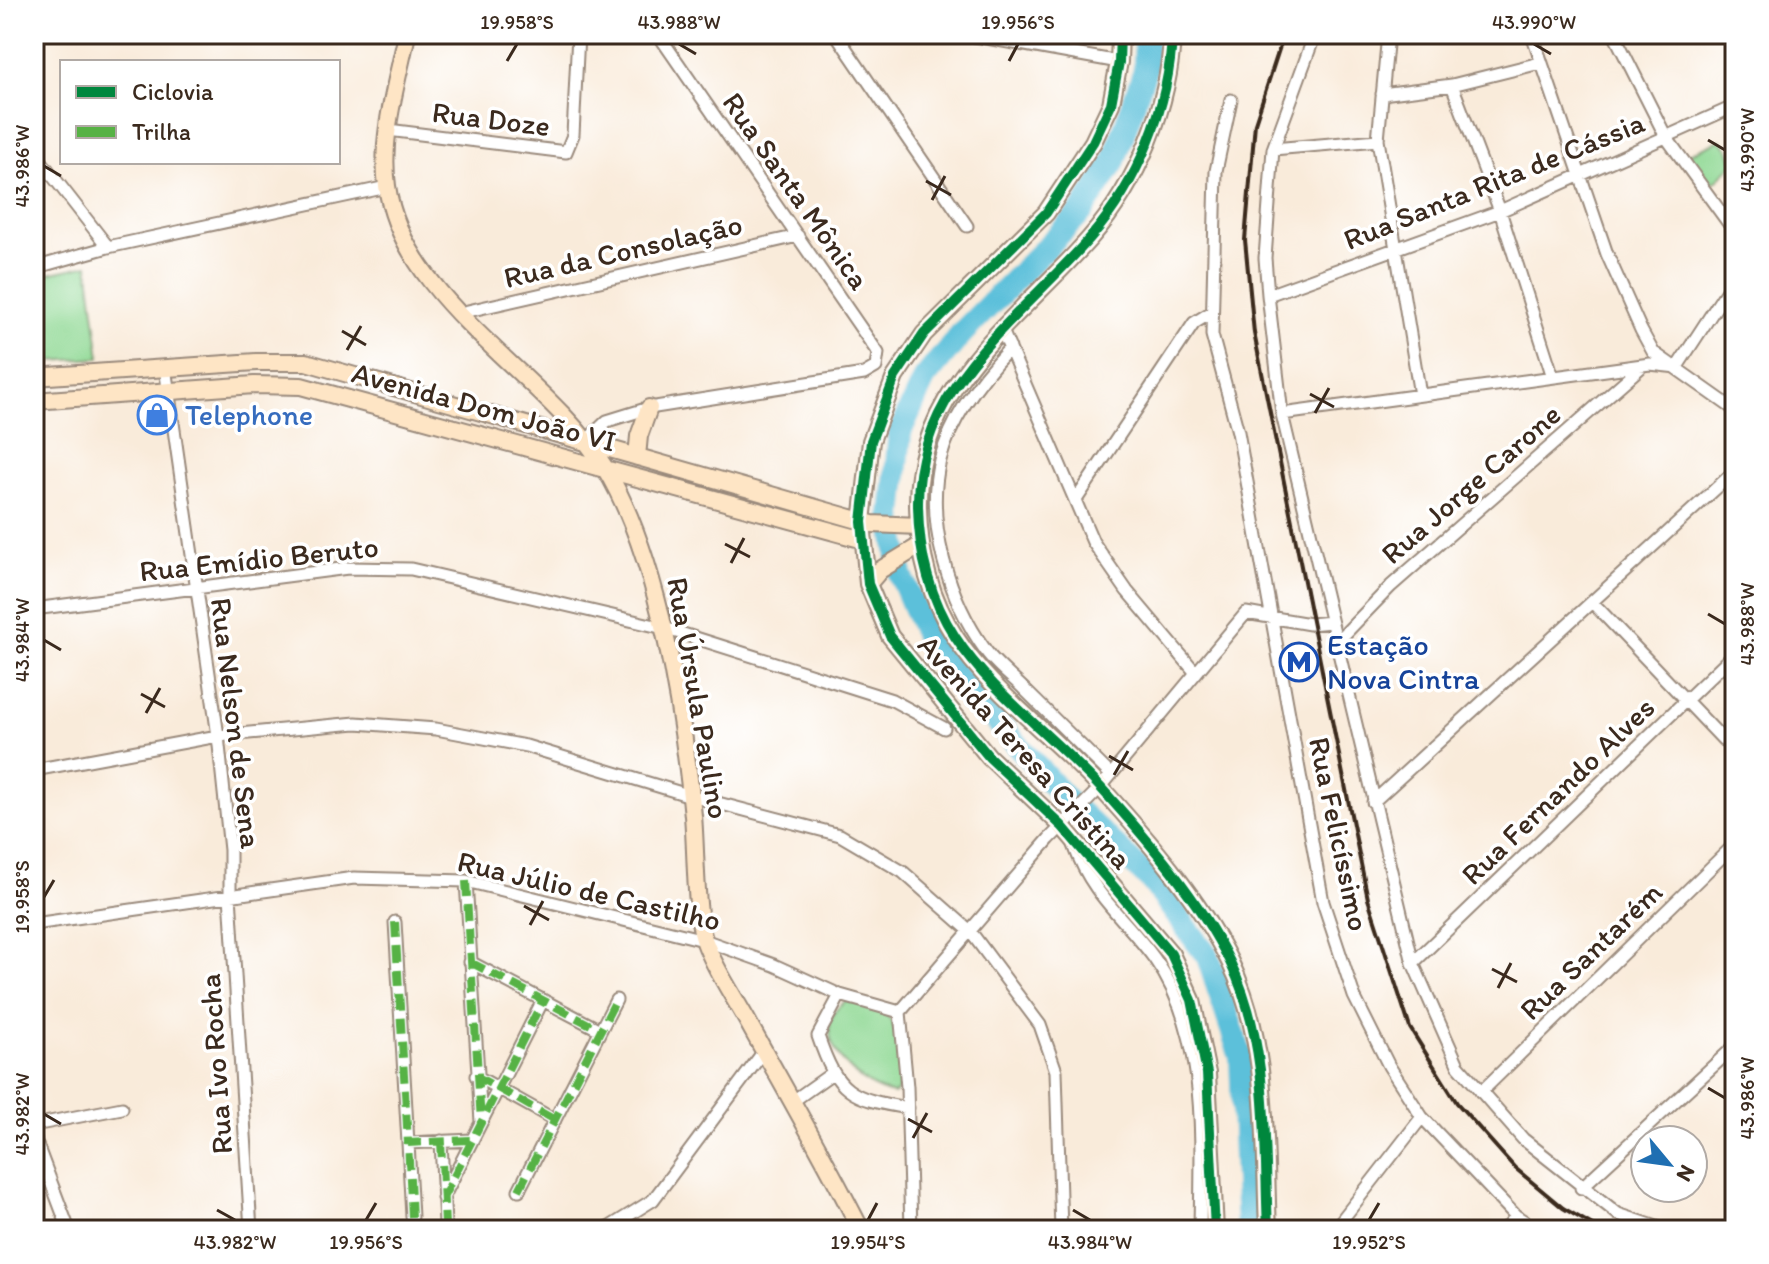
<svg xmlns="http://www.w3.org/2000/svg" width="1769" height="1264" font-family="Itim,sans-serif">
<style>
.green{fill:#8ed893;stroke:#648158;stroke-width:2}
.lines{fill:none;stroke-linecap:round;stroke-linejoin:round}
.river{stroke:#5cc0da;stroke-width:24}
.street-casing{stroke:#9a8a7c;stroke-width:15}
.secondary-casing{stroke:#9a8a7c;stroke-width:20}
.street{stroke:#fff;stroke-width:11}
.secondary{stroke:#fee5c5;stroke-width:16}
.rail{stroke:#3b2a1e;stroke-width:4}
.quiet{stroke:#57b245;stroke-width:8;stroke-dasharray:16 8;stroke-linecap:butt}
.cycleway-casing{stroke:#fff;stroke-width:15}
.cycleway{stroke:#00873e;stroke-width:10}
.ticks{fill:none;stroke:#3b2a1e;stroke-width:3}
.labels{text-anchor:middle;stroke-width:7;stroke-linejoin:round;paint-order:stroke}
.street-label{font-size:30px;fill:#3b2a1e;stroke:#fff}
.shop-label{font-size:30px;fill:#366cbe;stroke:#fff;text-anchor:start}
.transit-label{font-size:30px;fill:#164399;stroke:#fff;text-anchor:start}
.neatline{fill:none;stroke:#3b2a1e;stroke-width:3}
.ticks-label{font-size:20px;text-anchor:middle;fill:#3b2a1e}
</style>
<rect width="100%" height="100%" fill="#fff"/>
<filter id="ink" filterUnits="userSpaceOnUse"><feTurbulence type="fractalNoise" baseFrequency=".0125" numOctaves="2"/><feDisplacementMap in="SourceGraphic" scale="16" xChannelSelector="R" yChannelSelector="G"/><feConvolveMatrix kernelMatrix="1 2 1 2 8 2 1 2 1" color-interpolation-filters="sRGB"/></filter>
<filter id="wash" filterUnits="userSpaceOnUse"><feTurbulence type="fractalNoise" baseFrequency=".006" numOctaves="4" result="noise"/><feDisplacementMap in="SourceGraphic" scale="32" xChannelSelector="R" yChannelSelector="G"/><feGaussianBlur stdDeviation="1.8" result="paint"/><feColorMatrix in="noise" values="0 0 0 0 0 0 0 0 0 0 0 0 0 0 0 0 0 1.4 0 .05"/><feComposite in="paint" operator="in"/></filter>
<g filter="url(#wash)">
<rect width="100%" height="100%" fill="#f9ebda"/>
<path class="green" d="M1720 140 1729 149 1734 164 1716 181 1704 186 1686 155Z
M88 265 100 358 34 362V277Z
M846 1001C858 1004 873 1006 883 1012 900 1022 908 1082 895 1094 859 1090 801 1032 846 1001Z"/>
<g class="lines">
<path class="river" d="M1146 34 1145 70 1113 163 1083 210 961 334 924 379 900 432 892 516 901 576 931 647 1068 802 1152 881 1208 957 1241 1057 1248 1230"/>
</g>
</g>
<g filter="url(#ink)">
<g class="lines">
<g class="street-casing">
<path id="street" d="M836 34 967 226
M964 34 1119 62
M1315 34 1273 149 1265 258 1268 295 1282 414 1413 963 1458 1065 1523 1139 1618 1214 1666 1230
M1388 34 1378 140 1420 395
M1532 34 1607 254 1641 330 1653 352 1735 410
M1614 34 1666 137 1735 232
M1452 85 1500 211 1553 377
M1382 94 1452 85 1540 63
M1231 100 1216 171 1212 335 1238 432 1323 902 1354 996 1389 1066 1422 1117 1516 1216 1538 1230
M388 130 566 152 573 135 578 34
M1273 149 1378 140
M34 152 108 247
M34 268 108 247 387 187
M1268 295 1500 211 1735 106
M459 313 798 236
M1001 328 1093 542 1127 591 1196 673
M1010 348C979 380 952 416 940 460 925 523 949 600 986 651 996 665 1012 677 1025 690 1053 718 1083 747 1111 775
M165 367 218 736 230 850V895L251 1230
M1282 414 1650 364 1677 367 1735 278
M585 442 607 421 649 408 864 374 876 367 878 353 658 34
M1076 500 1194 323 1212 312
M1592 602 1735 752
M34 609 348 568 411 569 664 628 892 700 944 728
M1336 643 1391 586 1641 367
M34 770 218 736 356 723 436 729 526 746 691 796 840 835 903 872 970 931 1040 1025 1056 1071 1061 1230
M1373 802 1735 471
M1074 845C1092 896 1124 917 1154 958 1209 1034 1201 1141 1200 1230
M466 881 481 1122
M395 922 408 1143
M34 924 354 878 466 881 704 940 774 965 840 995 900 1012
M470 962 600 1030
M1413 963 1735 653
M840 995 818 1036C837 1092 850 1099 908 1108
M900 1012 1049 839 1100 788 1246 613 1310 624 1331 622
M900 1012 907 1087 911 1230
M476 1076 555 1120
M1481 1092 1735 844
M793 1101 831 1074
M34 1125 122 1108
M34 1137 69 1230
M441 1141 445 1225
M1581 1188 1735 1046
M519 1190 616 1000
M443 1198 543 1000
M412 1217 408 1143 472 1140
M605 1230 653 1200 764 1051
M1334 1230 1422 1117
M1505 1230 1516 1216"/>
</g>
<g class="secondary-casing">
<path id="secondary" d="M407 34C397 83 380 136 387 186 403 302 547 374 605 468 659 557 683 712 693 816 696 846 695 917 705 942 715 970 735 998 749 1024 787 1093 826 1160 861 1230
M1120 34 1119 62 1111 104 1093 142 1046 213 924 334 895 377 871 441 862 522 868 584 890 636 989 757 1062 826 1171 954 1192 1000 1207 1073 1215 1230
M1172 34C1170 106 1137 184 1090 238 1019 319 916 386 918 506 920 652 1013 694 1101 788 1148 840 1199 899 1230 962 1270 1043 1264 1142 1268 1230
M34 377 256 362H306L872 524 919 526
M34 401 254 385 301 386 864 540
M637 457 639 436 649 408
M868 584 880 570 921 545"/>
</g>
<use href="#street" class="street"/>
<use href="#secondary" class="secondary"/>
<path class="rail" d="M1284 34 1255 123 1245 240 1254 333 1368 899 1410 1028 1457 1103 1515 1168 1563 1208 1601 1230"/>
<path class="quiet" d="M466 881 481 1122
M395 922 408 1143
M470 962 600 1030
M476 1076 555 1120
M441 1141 445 1225
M519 1190 616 1000
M443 1198 543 1000
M412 1217 408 1143 472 1140"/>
<g class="cycleway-casing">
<path id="cycleway" d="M1120 34 1119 62 1111 104 1093 142 1046 213 924 334 895 377 871 441 862 522 868 584 890 636 989 757 1062 826 1171 954 1192 1000 1207 1073 1215 1230
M1172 34C1170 106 1137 184 1090 238 1019 319 916 386 918 506 920 652 1013 694 1101 788 1148 840 1199 899 1230 962 1270 1043 1264 1142 1268 1230"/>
</g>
<use href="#cycleway" class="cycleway"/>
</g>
</g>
<path class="ticks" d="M679 44 696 54M1534 44 1551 54M507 61 517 44M1009 61 1018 44M1708 140 1725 150M44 166 61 176M926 181 951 195M932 200 945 176M342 331 366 345M347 350 361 326M1310 394 1334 407M1315 413 1329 388M725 544 750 557M731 563 744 538M1708 614 1725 624M44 640 61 650M141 694 165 707M146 713 160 688M1109 756 1133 770M1114 775 1128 751M44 897 54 880M524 906 549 920M530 925 543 901M1492 969 1517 982M1498 988 1511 963M1708 1088 1725 1098M44 1114 61 1124M908 1119 932 1132M913 1138 927 1113M217 1210 235 1220M1073 1210 1090 1220M366 1220 376 1203M868 1220 877 1203M1369 1220 1379 1203"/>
<defs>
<g id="shop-ring" transform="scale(2)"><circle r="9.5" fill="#fff" stroke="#3f7fe0" stroke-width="1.5"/><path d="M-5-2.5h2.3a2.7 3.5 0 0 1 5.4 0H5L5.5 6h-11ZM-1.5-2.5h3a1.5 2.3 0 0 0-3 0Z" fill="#3f7fe0"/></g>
<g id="metro-ring" transform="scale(2)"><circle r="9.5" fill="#fff" stroke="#1a4fb4" stroke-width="1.5"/><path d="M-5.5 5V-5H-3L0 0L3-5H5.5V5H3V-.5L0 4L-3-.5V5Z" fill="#1a4fb4"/></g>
</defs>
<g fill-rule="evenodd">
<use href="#shop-ring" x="157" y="415"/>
<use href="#metro-ring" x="1299" y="662"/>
</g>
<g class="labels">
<g class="street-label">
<text transform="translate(491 119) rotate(7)" y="10">Rua Doze</text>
<text transform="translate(1494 181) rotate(-22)" y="10">Rua Santa Rita de Cássia</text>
<text transform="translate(796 191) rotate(55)" y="10">Rua Santa Mônica</text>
<text transform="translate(623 251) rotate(-13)" y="10">Rua da Consolação</text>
<text transform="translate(484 407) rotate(15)" y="10">Avenida Dom João VI</text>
<text transform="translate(1471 484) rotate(-41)" y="10">Rua Jorge Carone</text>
<text transform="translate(259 559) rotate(-6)" y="10">Rua Emídio Beruto</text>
<text transform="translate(698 698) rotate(80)" y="10">Rua Úrsula Paulino</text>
<text transform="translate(236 723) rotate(83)" y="10">Rua Nelson de Sena</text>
<text transform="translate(1025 752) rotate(48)" y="10">Avenida Teresa Cristina</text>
<text transform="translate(1558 791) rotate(-44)" y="10">Rua Fernando Alves</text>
<text transform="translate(1339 834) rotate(78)" y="10">Rua Felicíssimo</text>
<text transform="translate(589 891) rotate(13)" y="10">Rua Júlio de Castilho</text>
<text transform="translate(1591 951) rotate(-44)" y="10">Rua Santarém</text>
<text transform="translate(216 1064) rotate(-94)" y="10">Rua Ivo Rocha</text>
</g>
<g class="shop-label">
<text x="185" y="425">Telephone</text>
</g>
<g class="transit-label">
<text x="1327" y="655">Estação<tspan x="1327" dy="34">Nova Cintra</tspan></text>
</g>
</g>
<rect width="1769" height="1264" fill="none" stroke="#fff" stroke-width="88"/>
<rect x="60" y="60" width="280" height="104" fill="#ffffff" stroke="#b1aaa5" stroke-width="2"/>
<rect x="76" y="86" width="40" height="12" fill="#00873e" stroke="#b1aaa5" stroke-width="2"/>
<text x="132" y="100" font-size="24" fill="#3b2a1e">Ciclovia</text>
<rect x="76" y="126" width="40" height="12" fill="#57b245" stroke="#b1aaa5" stroke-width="2"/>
<text x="132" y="140" font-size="24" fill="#3b2a1e">Trilha</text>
<g transform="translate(1669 1164) rotate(119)"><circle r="38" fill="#ffffff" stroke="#b1aaa5" stroke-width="2"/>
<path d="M0-6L14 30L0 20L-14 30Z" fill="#1f6fb2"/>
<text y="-12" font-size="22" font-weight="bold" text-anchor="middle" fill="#3b2a1e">N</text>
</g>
<rect x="44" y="44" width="1681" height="1176" class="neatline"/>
<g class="ticks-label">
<text x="517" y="29">19.958°S</text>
<text x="679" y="29">43.988°W</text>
<text x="1018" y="29">19.956°S</text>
<text x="1534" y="29">43.990°W</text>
<text transform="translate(1747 150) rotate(-90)" y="7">43.990°W</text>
<text transform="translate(22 166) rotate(-90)" y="7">43.986°W</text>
<text transform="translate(1747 624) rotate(-90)" y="7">43.988°W</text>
<text transform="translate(22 640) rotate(-90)" y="7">43.984°W</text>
<text transform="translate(22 897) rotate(-90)" y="7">19.958°S</text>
<text transform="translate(1747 1098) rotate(-90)" y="7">43.986°W</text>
<text transform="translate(22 1114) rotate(-90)" y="7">43.982°W</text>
<text x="235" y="1249">43.982°W</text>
<text x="366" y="1249">19.956°S</text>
<text x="868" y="1249">19.954°S</text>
<text x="1090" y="1249">43.984°W</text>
<text x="1369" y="1249">19.952°S</text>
</g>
</svg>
